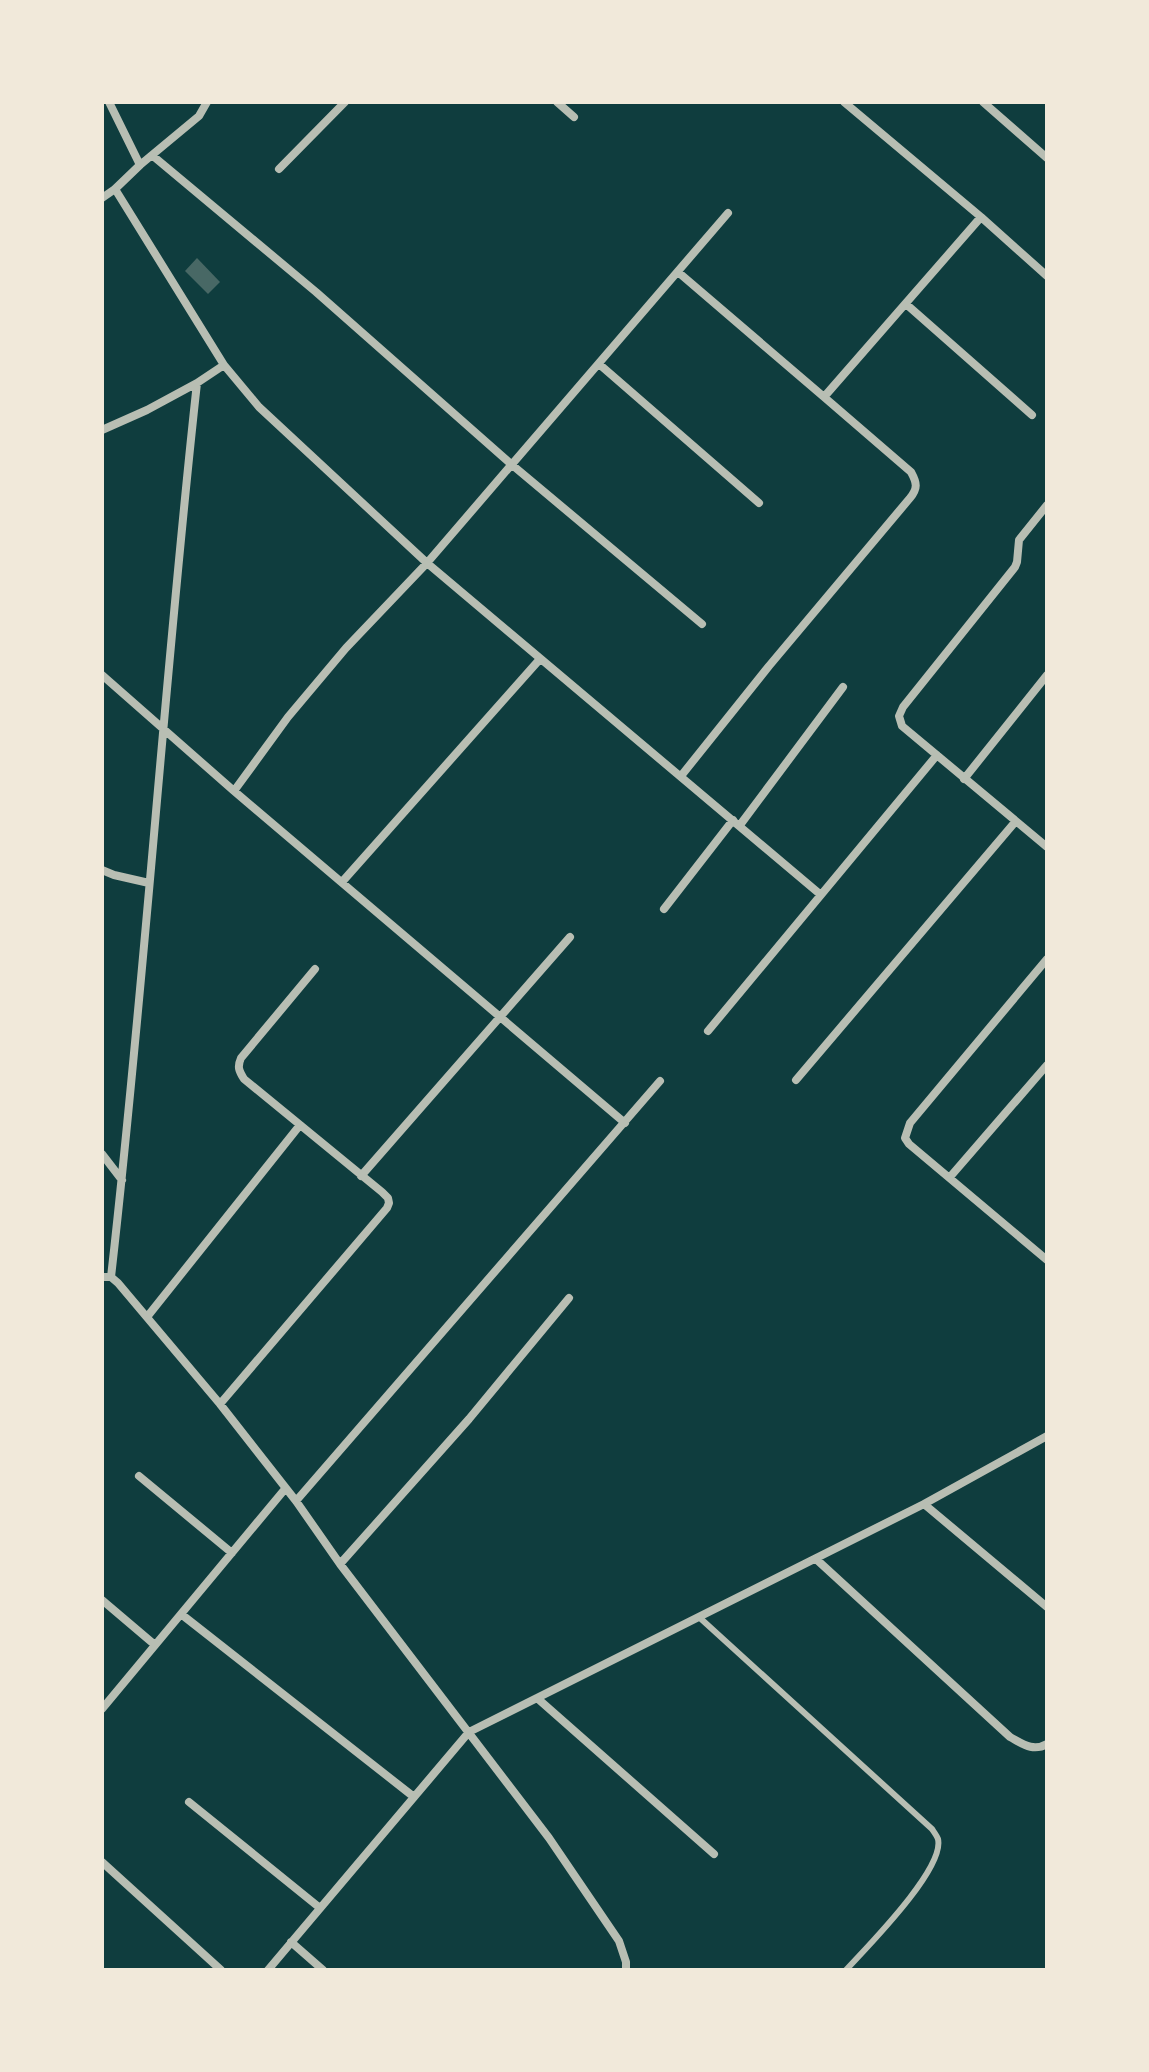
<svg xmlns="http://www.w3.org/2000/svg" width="1149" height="2072" font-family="'Varela Round',sans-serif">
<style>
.building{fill:#486865}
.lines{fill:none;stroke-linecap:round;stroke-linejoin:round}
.service{stroke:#b8beb3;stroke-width:6}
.minor{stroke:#b8beb3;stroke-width:8}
</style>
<rect width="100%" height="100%" fill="#0f3d3e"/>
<path class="building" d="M197 258 220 282 208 294 185 271Z"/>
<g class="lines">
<path class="service" d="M700 1618 932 1829C934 1832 937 1836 938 1839 945 1869 866 1948 846 1970"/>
<path class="minor" d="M109 102 140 165 115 189 224 365 197 383C164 681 145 980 111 1277
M557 102 574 117
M844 102 981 217 1047 276
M983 102 1047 158
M153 156 316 292 511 464 702 624
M140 165 199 116 207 102
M279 169 345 102
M102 198 115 189
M678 272 824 397 981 217
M906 304 1032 415
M599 364 759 503
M224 365 259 407 427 563 821 895
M102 430 147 410 197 383
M1047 505 1019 540 1017 562 1015 567 903 707 899 716 902 726 1047 847
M102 675 234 791 625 1123
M681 776 769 666 910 498C918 488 917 483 911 472L824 397
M964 779 1047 675
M234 791 288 717 346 648 427 563 728 213
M740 825 843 687
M102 870 114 875 149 883
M342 882 540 659
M664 909 733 820
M1047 959 910 1123 905 1138 909 1144 1047 1260
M708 1031 937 755
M796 1080 1015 822
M102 1154 122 1180
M361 1176 570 937
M950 1177 1047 1065
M102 1277H111L118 1283 220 1404 296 1501 340 1564 549 1838 619 1941 626 1962V1970
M147 1317 300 1125
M220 1404 387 1208 389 1203 388 1198 382 1192 244 1079C239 1071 237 1067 241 1058L315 969
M139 1476 232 1553
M296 1501 660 1081
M924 1504 1047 1607
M816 1559 1010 1737C1023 1744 1033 1752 1047 1744
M340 1564 469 1419 569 1298
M102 1600 155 1645
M181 1614 414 1797
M537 1698 714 1854
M102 1709 285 1489
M189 1802 320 1908
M102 1862 221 1970
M291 1942 323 1970
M268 1970 469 1732 924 1504 1047 1436"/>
</g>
<rect width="1149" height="2072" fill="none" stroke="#f1e9da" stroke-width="208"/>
</svg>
